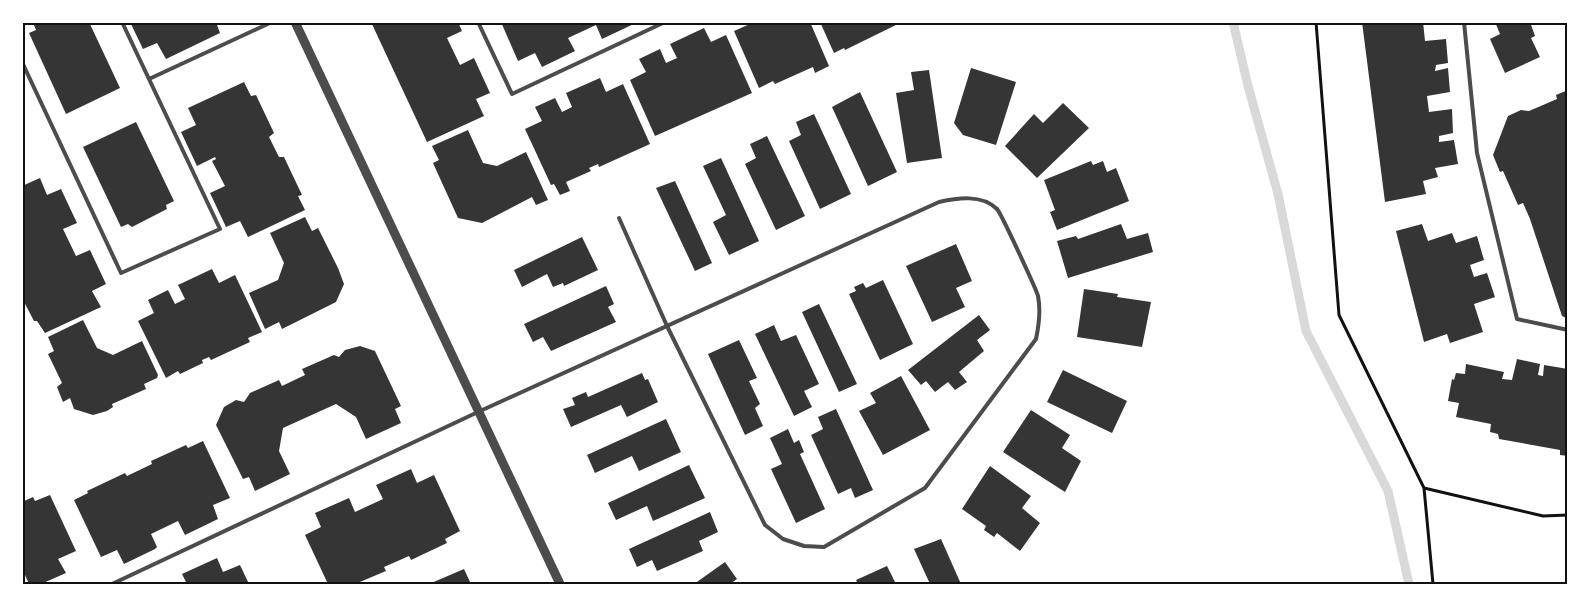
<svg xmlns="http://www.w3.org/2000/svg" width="1590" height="607" font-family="Montserrat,sans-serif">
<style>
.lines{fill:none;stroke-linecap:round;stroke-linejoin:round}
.stream{stroke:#d9d9d9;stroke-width:9}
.building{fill:#353535}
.path{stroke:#111;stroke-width:3}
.service{stroke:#4c4c4c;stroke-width:4}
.tertiary{stroke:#4c4c4c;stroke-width:9}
.neatline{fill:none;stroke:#111;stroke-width:2}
</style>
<rect width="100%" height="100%" fill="#fff"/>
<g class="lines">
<path class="stream" d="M1233 22 1248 86 1278 194 1306 331 1388 491 1409 584"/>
</g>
<path class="building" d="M39 22H89L120 88 66 114 29 33 36 30 34 25Z
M130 22H216L220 33 166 59 157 43 143 49Z
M371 22H458L462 31 447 38 460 65 474 58 490 93 476 99 484 116 427 142Z
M501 22H638L602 39 596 25 568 38 575 51 542 67 535 53 518 61Z
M750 22H810L829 66 815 73 813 67 775 84 773 81 759 88 734 31 750 24Z
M820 22H902L845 50 844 48 834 53Z
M1362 22H1423L1425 41 1446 39 1448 63 1436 65 1435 71 1448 68 1450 92 1427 96 1429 112 1452 109 1453 133 1439 136V142L1454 140 1458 164 1435 168 1438 177 1423 181 1426 194 1385 202Z
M1495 22H1530L1535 36 1531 38 1540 57 1505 73 1490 39 1500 34Z
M704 28 711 42 726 35 752 93 655 136 630 80 646 72 639 59 660 49 666 63 677 58 670 44Z
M971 68 1016 82 996 145 963 135 954 123Z
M929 70 942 158 907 163 896 93 914 90 911 72Z
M600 78 606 92 623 84 650 144 599 167 598 164 589 168 591 171 566 182 570 191 560 195 554 184 551 185 525 129 542 121 535 107 555 98 562 112 572 107 566 93Z
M244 82 251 96 256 95 274 133 269 137 279 157H284L302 195 298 196 305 210 248 237 240 221 226 227 210 193 225 186 212 161 216 159 215 157 197 166 181 132 196 125 188 108Z
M1568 90V156H1566L1568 161V319L1562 316 1530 219 1523 203 1518 205 1503 171 1500 172 1493 155 1508 116 1521 110 1529 111 1557 99 1556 95Z
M860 92 897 172 868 186 832 107Z
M1063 103 1089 128 1037 178 1005 146 1034 114 1043 123Z
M814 114 851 194 820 209 789 141 801 135 796 122Z
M136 122 174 201 166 205 167 209 132 227 128 224 121 227 83 147Z
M468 130 483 163 497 166 526 152 548 200 536 205 532 197 482 223 458 218 433 163 439 160 432 146Z
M767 136 805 216 776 230 745 164 756 158 750 144Z
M721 158 759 241 729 255 713 222 726 215 703 166Z
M1091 161 1093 165 1103 161 1107 172 1116 168 1129 201 1057 230 1050 212 1055 210 1044 180Z
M40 178 47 195 61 189 77 223 63 229 76 256 90 250 106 284 92 291 101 307 45 333 37 321H34L22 298V186Z
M675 181 712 263 695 271 656 188Z
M305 217 312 231 318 228 338 268 344 284 336 302 282 329 279 322 265 329 249 293 278 280 284 263 270 233Z
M1121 224 1127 239 1148 233 1153 252 1068 278 1057 241 1076 236 1078 239Z
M1422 224 1428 241 1452 233 1456 243 1477 236 1484 260 1470 265 1474 277 1487 273 1495 297 1474 304 1483 332 1450 343 1447 334 1424 342 1396 231Z
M582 237 598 270 564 286 563 283 553 287 547 274 522 287 514 270Z
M956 244 972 281 956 288 965 307 932 322 906 266Z
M212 269 219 283 235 275 262 332 248 338 250 342 211 360 209 357 202 360 203 363 180 374 178 371 166 378 138 321 154 313 148 300 168 290 175 304 185 299 178 285Z
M883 280 913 344 880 360 849 294 856 291 854 287 863 283 866 288Z
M606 286 614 304 608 307 616 322 551 351 543 337 533 342 524 324Z
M1084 289 1118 294 1117 297 1151 302 1142 347 1077 337Z
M819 304 857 384 839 392 802 312Z
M979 315 990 330 977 340 984 351 959 372 967 382 955 390 948 382 935 392 926 381 921 385 908 370Z
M83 320 97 348 113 355 142 341 158 375 157 378 144 384 146 389 112 404 113 407 107 411 93 415 74 409 70 398 63 402 57 387 62 383 48 354 54 351 48 337Z
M774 325 781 341 796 335 819 384 804 391 812 407 794 416 755 334Z
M739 340 757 378 749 381 760 404 755 408 763 426 745 435 708 354Z
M360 346 375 351 401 406 395 409 401 423 366 439 356 417 336 404 283 428 279 451 290 474 255 491 249 477 243 479 216 425 224 407 236 400 244 402 250 393 279 380 282 386 305 375 302 369 334 355 339 357 345 350Z
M1517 359 1540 364 1538 375 1543 376 1544 365 1568 369 1566 389 1568 390V456L1560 455V450L1499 439 1498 434 1490 432 1491 424 1456 417 1459 403 1448 401 1452 379 1454 380 1456 373 1465 374 1466 364 1504 372 1502 379 1512 380Z
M1063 370 1127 401 1112 433 1047 402Z
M642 373 645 380 648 379 658 402 627 417 621 405 571 427 563 409 575 405 572 398 586 392 588 397Z
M901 376 930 430 883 455 859 411 876 403 870 393Z
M836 409 873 490 855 498 851 488 838 494 811 435 823 429 818 417Z
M1031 410 1070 435 1062 448 1081 461 1065 492 1003 452Z
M666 419 681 452 639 471 632 456 595 473 587 455Z
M788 429 794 443 799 440 804 452 800 454 825 509 796 523 771 469 782 464 770 438Z
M203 441 230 498 213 505 218 519 185 535 178 521 151 534 157 547 155 549 124 564 117 550 101 557 74 500 88 493 87 491 125 473 127 476 152 464 151 461 186 445 188 448Z
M689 465 705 498 653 521 647 506 616 520 608 503Z
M990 466 1031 496 1022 508 1040 523 1020 551 997 533 994 537 984 530 986 526 962 509Z
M411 469 417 483 434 475 460 531 445 539 447 543 411 560 409 556 384 567 386 571 355 584H328L305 535 321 527 315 513 349 498 355 512 383 499 376 485Z
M50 495 76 551 58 559 66 573 41 584H29L25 575 22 576V502L33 497 35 501Z
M710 512 718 532 699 541 703 551 657 571 652 560 637 567 629 549Z
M941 539 961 584H930L914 549Z
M217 558 223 572 240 565 249 584H187L182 574Z
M725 562 737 579 730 584H694Z
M887 566 896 584H858L856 580Z
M464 569 471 584H429Z"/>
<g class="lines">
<path class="path" d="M1316 22 1339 315 1424 488 1433 584
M1424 488 1543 516 1568 515"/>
<path class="service" d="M478 22 512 94 665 22
M1464 22 1477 153 1517 319 1568 330
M22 62 121 273 220 229 122 22
M149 79 272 22
M112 584 478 412 939 202C957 198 982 194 997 209 1001 213 1037 291 1038 296 1041 311 1039 325 1036 339L925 488 824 547 804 546 783 539 765 525 667 326 619 218"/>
<path class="tertiary" d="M295 22 560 584"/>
</g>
<rect width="1590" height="607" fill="none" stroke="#ffffff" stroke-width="48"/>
<rect x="24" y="24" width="1542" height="559" class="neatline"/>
</svg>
